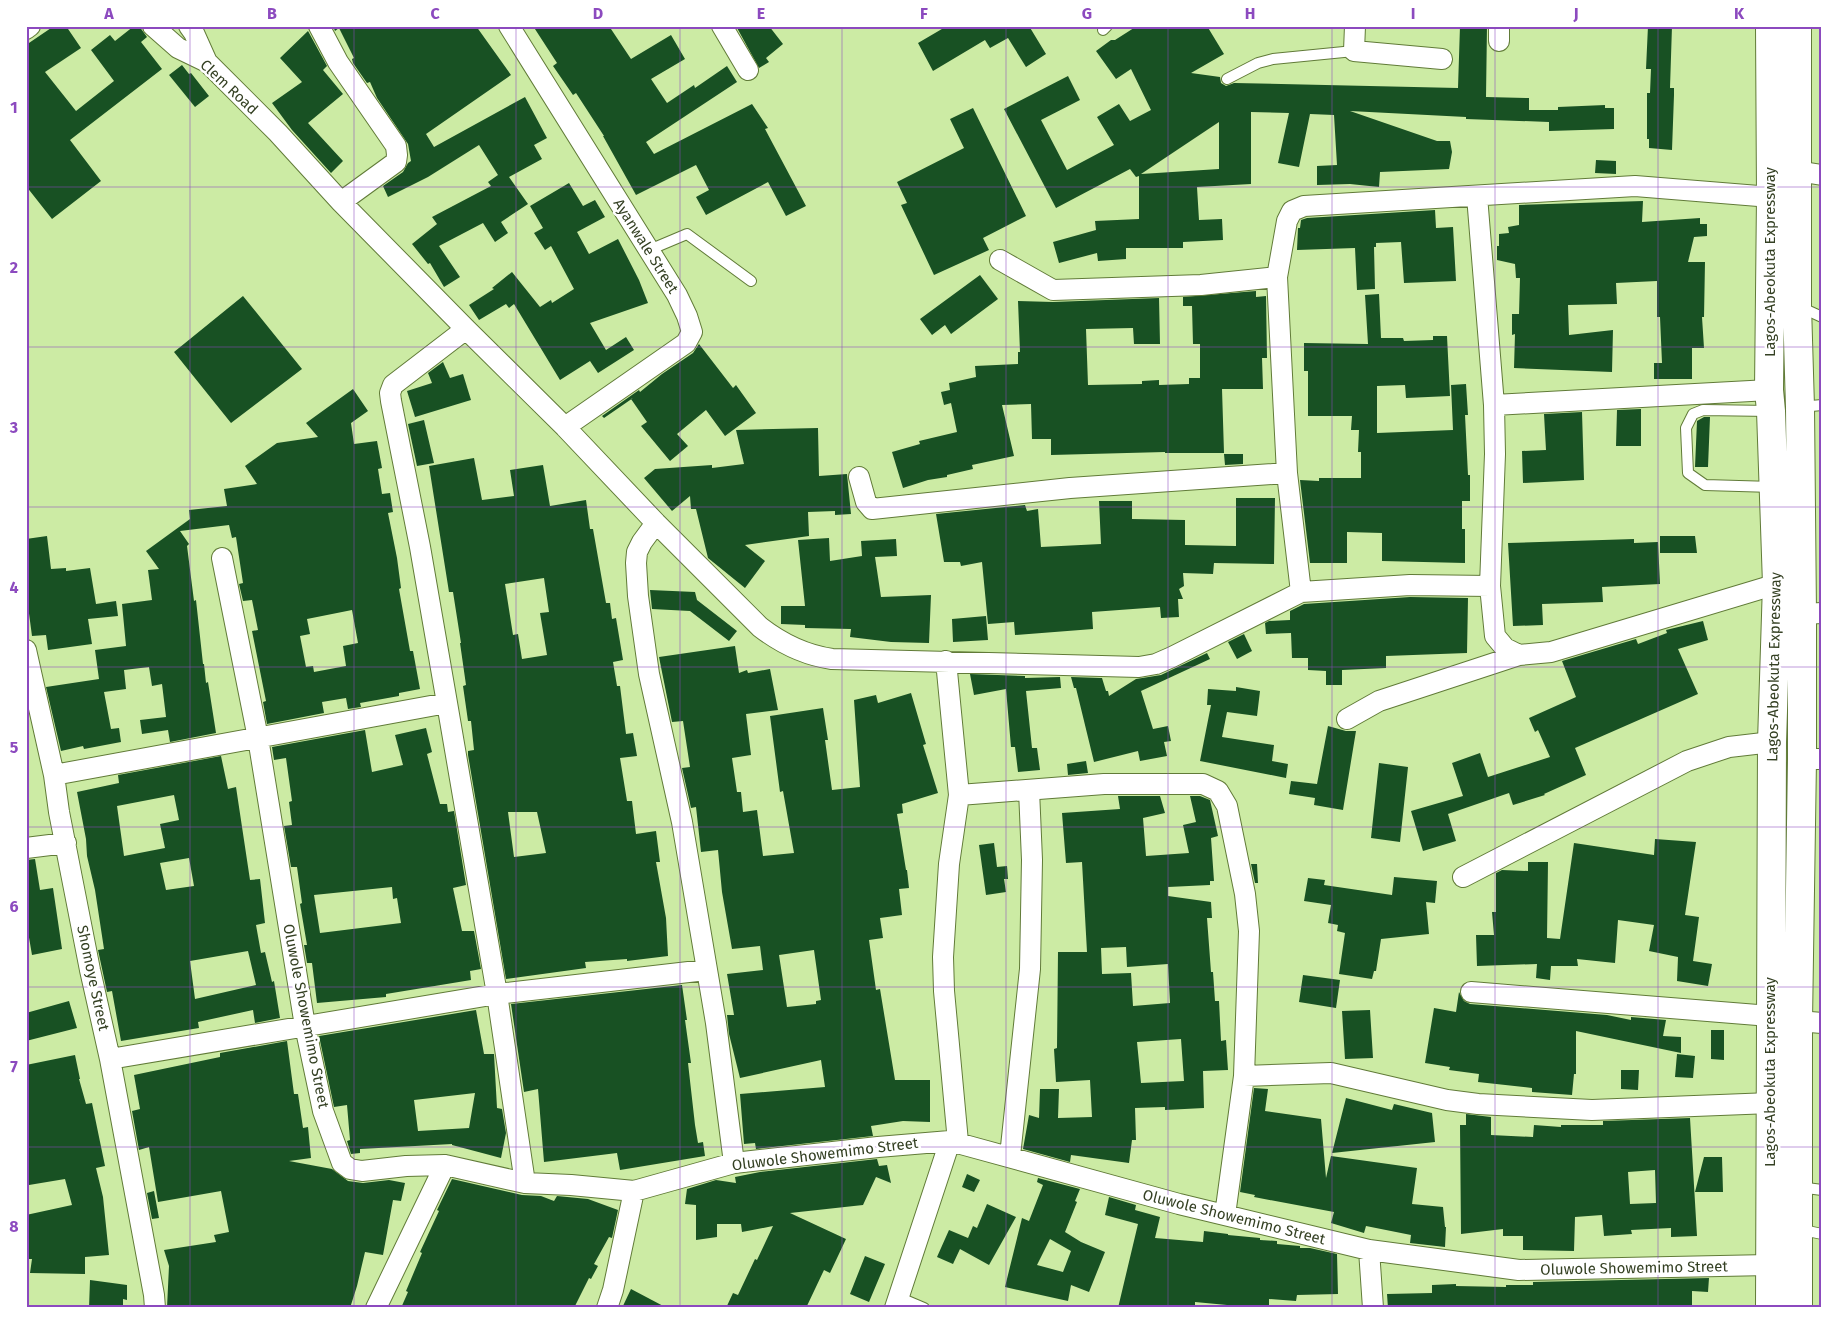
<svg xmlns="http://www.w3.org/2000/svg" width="1848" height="1334" font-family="'Fira Sans',sans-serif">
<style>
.building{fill:#185123;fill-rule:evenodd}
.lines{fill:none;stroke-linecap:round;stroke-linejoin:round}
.lane-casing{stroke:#617b38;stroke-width:12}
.street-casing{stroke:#617b38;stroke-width:22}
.highway-casing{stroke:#617b38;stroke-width:30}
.lane{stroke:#fff;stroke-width:10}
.street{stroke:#fff;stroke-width:20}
.highway{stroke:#fff;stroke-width:28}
.grid{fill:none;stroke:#8c4abf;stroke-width:1;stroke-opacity:0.55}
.labels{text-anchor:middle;stroke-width:5;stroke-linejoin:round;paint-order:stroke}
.street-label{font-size:15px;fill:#344023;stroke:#fff}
.neatline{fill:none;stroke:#8c4abf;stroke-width:2}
.grid-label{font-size:16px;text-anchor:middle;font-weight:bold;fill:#8c4abf}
</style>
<rect width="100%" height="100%" fill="#cceba4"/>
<path class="building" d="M54 26H66L81 48 45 72 76 111 114 81 91 50 110 35 115 41 134 26H139L147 37 141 42 162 69 70 140 101 181 52 219 26 186V45Z
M333 26H476L511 75 426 134 434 147 525 97 547 138 534 145 542 159 509 177 528 204 501 222 508 233 495 242 483 223 439 246 460 277 444 287 430 263 428 264 412 244 437 224 432 217 491 186 488 182 498 175 479 145 428 177 388 197 383 186 403 172 408 163 411 161 408 144 377 98 370 82 367 83 353 63 352 59 354 58 339 28 335 31Z
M533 26H609L631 59 671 35 685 59 651 79 667 103 694 85 695 88 727 66 737 82 646 142 654 154 752 104 768 128 765 129 806 206 786 216 768 182 706 215 696 197 709 190 696 165 636 195 603 136H604L576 93 573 95 553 66 557 63Z
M736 26H769L783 44 766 58 769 62 759 68Z
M947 26H1029L1046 54 1026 67 1008 38 990 48 985 40 933 71 918 43Z
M1137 26H1207L1224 54 1191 73 1220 77 1221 83 1226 86 1234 83 1458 88 1460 26H1487L1486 97 1529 98V110H1558V107L1605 105V108H1614V129L1549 131V122L1466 119V117L1350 111 1437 141H1450L1452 152 1449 169 1380 172 1379 187 1350 184 1317 185V166L1337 165 1334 115 1310 114 1299 167 1278 163 1289 113 1251 112V184L1197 187 1199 220 1222 219 1223 240 1183 242V248H1126V259L1098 261 1097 253 1059 263 1053 242 1096 230 1095 221 1139 219V176L1136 177 1130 169 1056 208 1004 109 1068 76 1080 100 1041 120 1067 170 1114 145 1097 117 1119 104 1130 121 1151 110 1131 69 1116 79 1096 51 1111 40H1115ZM1219 122V169L1141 174Z
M1648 26H1672L1670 88H1674V95L1672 150 1649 148V139H1647V93H1650L1651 69H1646Z
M308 31 327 66 323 70 343 94 308 123 343 161 331 173 292 130 272 103 302 82 280 58Z
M182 65 189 74 191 73 209 96 195 107 169 75Z
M973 108 1026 216 983 238 989 250 934 275 901 205 907 203 897 182 964 148 950 119Z
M1596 160 1616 161V174L1595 173Z
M569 183 583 206 595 200 605 217 577 232 589 254 618 239 639 280 648 303 590 323 606 350 626 337 634 350 598 373 590 361 560 380 514 304 509 308 506 304 479 320 469 305 494 289 492 288 512 272 540 307 551 300 552 303 574 289 551 246 545 250 534 233 543 228 530 206Z
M1643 201 1642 222 1700 218V224H1707V236L1694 237 1688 262H1705L1704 317H1702L1704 348H1692V379H1654V363H1662L1660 317H1657V281L1616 283 1617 304 1568 305 1569 335 1613 330 1612 372 1514 368 1515 334 1512 335V314H1519L1520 278H1516L1515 264 1497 260V246H1499V234L1509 233 1508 227 1519 225V205Z
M1435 210 1436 228 1453 227 1456 281 1404 283 1401 242 1376 243V247H1374L1375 289 1357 290 1355 248 1297 250 1298 228H1300L1301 220 1307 218Z
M980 275 998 299 951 334 945 325 932 335 920 319Z
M1256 291V297L1266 296 1267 358H1262L1263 389H1222L1224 453H1165V452L1051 455V439H1032L1031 404 1002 405 1014 456 972 465 973 469 947 475V477L928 480 903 488 892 452 920 444 919 441 957 432 951 403 944 405 941 392 950 390 949 383 976 377 975 366 1018 364V352H1020L1018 301 1053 302 1159 298 1160 344H1134L1133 328 1086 329 1088 385 1142 384V381L1159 380V385L1189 384V378H1200V344H1193L1192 306H1183V297Z
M1379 294 1381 338H1403L1404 341 1433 340V336H1447L1450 396 1406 398 1405 385 1377 386V433L1453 430 1451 385 1466 384 1468 415H1465L1468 475H1470V501H1462V529H1465V563L1382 561V533L1347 532V563H1310L1300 480 1319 481V478H1361V452H1358L1359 430H1351L1352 416H1308V371H1304V343L1368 344 1365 295Z
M243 296 302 369 231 423 174 352Z
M699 344 733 388 736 385 756 413 725 436 706 410 677 434 688 446 670 461 641 426 647 422 631 399 633 398 604 418 602 416 639 390 640 392 662 374 693 353Z
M443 362 450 378 463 374 471 400 415 417 407 391 432 383 428 373Z
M353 389 368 411 351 423 354 444 377 441 382 468 378 469 382 494 390 493 393 512 388 513 397 558 401 588 399 589 410 651H413L420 689 399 693V696L360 703 361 707 348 709 346 698 322 702 324 713 267 724 263 702 266 701 252 631 258 630 252 600 243 601 239 584 243 583 236 537 232 538 229 525 180 531 189 544 187 546 194 601 196 600 203 664H204L206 683 208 682 216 733 170 742 168 730 142 734 140 720 166 717 162 684 152 686 149 667 124 670 126 689 104 692 111 729 119 728 121 742 84 749 83 746 61 751 46 687 99 679 95 650 126 646 122 604 152 600 148 570 159 569 146 551 190 519 189 510 227 506 224 489 257 484 245 466 277 443 318 437 306 423ZM352 610 358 643 343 646 346 666 314 672 313 666 306 667 300 636 310 634 307 619Z
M1641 409V446H1616L1617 410Z
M1582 412 1584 480 1523 483 1522 451 1546 450 1544 414Z
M1704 417H1710L1708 467H1695L1697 421Z
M424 420 434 463 417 466 408 424Z
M818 428 819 476 847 474 851 514 835 515V511L808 512 809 536 745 545 765 561 745 588 708 558 696 509H691L690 496 672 511 644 478 655 469 712 465V468L744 464 736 430Z
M1224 454H1243V464L1225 465Z
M474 458 482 500 514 496 510 470 543 465 550 506 586 500 590 529H593L606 603H610L612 619 616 618 623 660 613 662 617 686H620L626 734 633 733 637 756 620 758 627 801H632L636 834 656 831 660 862H656L666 918 668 956 627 961V959L585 962 586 968 506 979 468 755V751L474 750 471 721H468L463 686 466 685 460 643H461L453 592H449L429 466ZM544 578 549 612 540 613 547 655 522 659 518 634 513 635 505 584ZM508 812H537L546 853 514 857Z
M1236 498H1275L1274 564 1214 563 1213 574 1183 573 1184 586 1179 589 1183 599H1178L1179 617 1161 618 1160 607 1092 612 1093 629 1015 635 1014 622 988 624 982 562 961 566 960 562H944L936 514 1025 505 1027 511 1038 509 1041 547 1101 544 1099 501H1132V519L1185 520V545L1236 546Z
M47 536 51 569 66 568V571L90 568 96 604 116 601 118 616 88 619 92 644 48 650 46 635 32 636 26 591V539Z
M1660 536H1695L1697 553H1660Z
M829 538 830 561 862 556 861 541 896 539 897 556 875 557 881 597 931 595 929 643 891 642 850 637 851 629 805 628V625L781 624V606H805L798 540Z
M1634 539V543L1658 542 1660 584 1602 587 1603 602 1542 604 1543 625 1513 626 1508 543Z
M650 590 695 592 697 600 737 631 729 641 690 611 652 609Z
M1410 597 1468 598 1467 653 1386 656V668L1342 670V685H1326V671L1308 670V658H1292L1291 633 1266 634 1265 623 1269 621 1290 620V611L1304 604Z
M986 616 988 640 953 642 952 619Z
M1703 621 1708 640 1678 649 1698 694 1575 748 1586 775 1544 794 1545 795 1513 805 1509 793 1448 814 1456 841 1423 851 1411 811 1463 796 1452 763 1480 753 1488 777 1550 757 1538 730 1535 732 1529 718 1576 697 1562 661 1636 639 1638 644 1667 633 1666 630Z
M1244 634 1252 651 1237 659 1228 642Z
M735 646 739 673 747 670 748 673 770 669 778 710 746 714 751 755 732 758 737 792H741L743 812 757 810 763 856 794 853 783 791 780 792 770 716 823 708 828 740H825L832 790 860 787 854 700 876 695 878 703 911 693 926 744 923 745 938 793 902 804 903 813 897 814 906 870H907L909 888 899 889 902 915 880 918 883 938 869 940 876 990 880 989 895 1080H930V1122L903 1121 871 1126 873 1136 756 1149 755 1143 744 1144 740 1094 825 1087 821 1060 740 1078 729 1034 727 1015H734L727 974 763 970 760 946 732 949 722 892 718 850 701 852 696 807 691 808 682 768 690 767 683 721 672 722 659 657ZM814 950 821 1000 816 1001V1004L787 1007 779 955Z
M1207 653 1210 659 1141 691 1153 729 1168 726 1171 741 1164 742 1167 756 1140 761 1138 751 1094 762 1076 688H1074L1071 677 1102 678 1106 691H1108L1109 696 1136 679 1161 675Z
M970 674 1025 676V678L1060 677 1061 688 1026 691 1032 748H1037L1040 770 1018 772 1015 747H1011L1006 689 974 695Z
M1236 687 1260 691 1257 716 1227 712 1222 737 1274 745 1272 761 1288 764 1286 778 1200 761 1211 705H1207L1208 689 1236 691Z
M1328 726 1346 731H1356L1343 810 1314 805 1315 798 1289 794 1291 781 1317 784Z
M426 728 432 752 427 754 440 804H447L448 812 454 811 466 885 453 888 462 931H474L481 969 470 971 471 980 386 994V997L317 1003 312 963H307L304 945H307L300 904 302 903 297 867H291L284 826 292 825 289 802 292 801 286 758 274 760 272 747 365 730 372 772 403 765 395 735ZM392 887 393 899 397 898 401 923 320 933 314 895Z
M221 756 228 789 236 787 250 880 260 879 265 923 256 925 261 953 265 952 272 982 274 981 280 1018 255 1023 253 1010 198 1022 199 1028 121 1041 112 991 107 992 98 950 104 949 95 890 87 856 86 839 77 792 119 783 118 775ZM174 795 179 820 160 824 165 848 124 856 117 806ZM189 858 194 886 166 890 160 863ZM248 951 256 985 195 999 190 961Z
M1086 761 1088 773 1068 775 1067 764Z
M1379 763 1408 767 1400 842 1371 838Z
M1118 796H1160L1165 813 1143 818 1146 856 1189 853 1183 825 1196 822 1190 796H1200L1210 800 1218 836 1211 838 1214 881H1210V885L1168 887V896L1211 902 1212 918H1207L1211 972H1213L1215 1001H1219L1221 1041 1226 1040 1228 1070 1203 1071 1204 1108 1165 1110V1107L1135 1108 1136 1140H1132L1129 1163 1071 1155 1070 1162 1023 1149 1029 1115 1039 1118 1040 1089H1059L1058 1118 1092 1117 1090 1080 1056 1082 1054 1049 1057 1048 1058 952H1087L1082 862 1066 863 1062 813 1120 809ZM1126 947 1127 967 1168 964 1170 1003 1133 1006 1131 973 1102 974 1101 948ZM1181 1039 1184 1081 1141 1083 1137 1042Z
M1655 839 1696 842 1685 915 1699 917 1693 961 1712 964 1708 986 1677 981 1678 957 1649 951 1654 925 1618 920 1615 963 1577 959 1578 966H1551L1550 980 1536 978 1537 964 1477 966 1476 935H1494L1492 912H1496V873L1502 870 1528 871V862H1548L1547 938 1560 939 1574 843 1654 855Z
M994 843 997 867 1007 866 1008 879H1004L1006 892 986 895 979 845Z
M35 859 40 890 53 888 62 949 32 955 26 920V860Z
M1251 864H1257L1258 883H1255Z
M1394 877 1437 881 1435 903 1426 902 1429 934 1381 939 1376 971H1374L1372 979 1339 974 1345 933 1337 931 1338 925 1328 923 1331 905 1304 901 1308 878 1325 880 1324 885 1392 895Z
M1303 975 1340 980 1336 1008 1299 1002Z
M682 985 687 1020H685L691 1063H688L695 1125 698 1143 703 1142 705 1156 620 1170 617 1153 544 1162 538 1089 524 1092 511 1004Z
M1459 992 1464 1001 1470 1004 1607 1015 1631 1020V1017L1666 1020 1663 1036 1681 1037V1053L1576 1031V1074H1574L1572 1095 1532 1092V1088L1478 1082 1479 1074 1449 1070 1450 1067 1425 1063 1434 1008 1456 1012Z
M69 1001 77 1028 26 1041V1013Z
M476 1010 484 1054H494L497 1108 502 1109 506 1133 501 1158 452 1145V1144L360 1149V1153L351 1154 347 1141 350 1140 347 1105 334 1107 319 1036ZM475 1093 469 1128 418 1131 414 1100Z
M1370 1010 1373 1058 1345 1059 1342 1011Z
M1711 1030H1724V1060L1711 1059Z
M287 1041 294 1094H298L303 1128 308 1127 311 1158 289 1161 332 1169 348 1181 363 1183 389 1180 405 1183 401 1201 393 1200 383 1255 365 1252 357 1286 350 1308H167L169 1266 164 1250 216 1242 214 1235 229 1232 221 1191 158 1202 149 1147 139 1150 132 1111 140 1109 134 1075 220 1057V1053Z
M1677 1054 1695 1056 1693 1078 1675 1077Z
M75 1055 80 1079H79L86 1104 92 1103 105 1166 96 1168 103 1197 109 1255 85 1257V1274L30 1273 32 1259H26V1215L72 1205 65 1179 29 1185 26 1171V1065Z
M1621 1070H1639L1638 1090 1621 1089Z
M1254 1088 1268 1089 1265 1111 1321 1119 1326 1178 1331 1156 1417 1168 1412 1204 1443 1207 1445 1227H1446L1445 1247 1410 1243 1411 1235 1366 1226 1364 1233 1331 1223 1334 1212 1254 1197 1255 1195 1240 1192Z
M1346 1098 1392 1110 1394 1104 1432 1113 1435 1142 1332 1153Z
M1466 1114 1491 1117V1135L1533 1137 1534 1125 1561 1127V1125H1603V1121L1690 1118 1697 1236 1671 1237V1228L1631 1230 1632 1234 1604 1236 1602 1215 1575 1217 1574 1251 1523 1250V1236H1503V1229L1461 1234 1460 1125H1466ZM1655 1170 1656 1203 1630 1204 1628 1172Z
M1704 1157H1722L1723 1192H1695Z
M877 1159 879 1166 887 1165 891 1183 876 1177 863 1205 790 1213 846 1239 830 1273 824 1270 806 1308H726L733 1293 738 1295 755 1259 757 1260 773 1226 742 1232 741 1224H717V1237L696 1240V1205L685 1204 687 1189 716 1180 736 1183 735 1177 760 1172Z
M967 1174 980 1180 974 1192 962 1187Z
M1038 1178 1080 1189 1075 1201 1077 1202 1065 1232 1081 1242 1105 1252 1089 1292 1071 1285 1068 1301 1005 1287 1022 1218 1029 1221 1043 1185 1037 1182ZM1050 1239 1071 1251 1063 1272 1037 1265Z
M452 1179 522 1195 541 1196 554 1201 557 1196 588 1199 618 1210 612 1238 609 1237 594 1264 598 1266 591 1279 589 1278 574 1308H401L408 1292 406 1291 422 1253 420 1252 439 1211 437 1210Z
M154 1191 159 1218 152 1219 147 1193Z
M1109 1197 1136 1205 1135 1210 1160 1217 1155 1238 1203 1242 1204 1231 1228 1234V1235L1260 1238V1240L1277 1241V1244L1300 1246V1248H1310L1337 1254 1338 1294 1297 1295 1296 1301 1269 1299V1308H1227V1305L1195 1302V1308H1118L1138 1224 1105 1215Z
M987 1204 1016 1217 989 1265 960 1249 953 1264 937 1257 949 1230 968 1238 973 1226 977 1228Z
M865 1256 885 1264 869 1302 850 1294Z
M1709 1278 1708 1292 1692 1291V1308H1388L1387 1294 1432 1293V1285L1456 1284V1286L1506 1287V1285H1533V1282Z
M90 1280 127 1285V1300L123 1299V1308H89Z
M631 1289 667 1308H622Z"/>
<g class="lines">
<g class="lane-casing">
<path id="lane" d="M1103 30 1107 26
M1227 79 1258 63 1273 59 1354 51
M649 250 687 234 751 281
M1800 307 1822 317
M1800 407 1822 405
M1770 411 1703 410 1693 414 1686 428 1688 473 1705 485 1773 487
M1799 1187 1822 1190
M1798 1229 1822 1234
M898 1297 924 1308"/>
</g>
<g class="street-casing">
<path id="street" d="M153 26 178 48 207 62 278 133 341 202 466 329 565 427 656 523 760 627C782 644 804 655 832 659L1139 667 1156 664 1172 657 1301 592 1410 585 1490 586 1495 636 1505 648 1519 655 1551 652 1777 584
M189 26 194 33 207 62
M319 26 338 62 396 146 397 155 396 162 341 202
M509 26 677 295 687 316 692 332 686 343 565 427
M722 26 748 70
M1355 26 1354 51 1442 59
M26 29 30 26
M1499 41V26
M1797 171 1822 175
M1477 196 1494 405 1495 454 1490 586
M1000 260 1053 290 1201 285 1277 277
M466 329 393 385 390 393 391 401 420 547 447 703 497 994 525 1183
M1494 405 1769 390
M859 477 866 502 872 509 1070 488 1287 473
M656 523 642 542 637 552 636 563 638 596 649 674 682 822 716 1023 734 1163
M222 558 258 738 305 1026 323 1111 342 1163 350 1169 362 1171 406 1166 445 1165 525 1183 571 1185 634 1191 734 1163 878 1147 950 1141 1179 1204 1369 1250 1519 1270 1769 1265
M1301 592 1287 473 1277 277 1287 221 1292 211 1304 206 1635 186 1771 197
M1802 614 1822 613
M26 650 54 775 59 812 90 970 110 1059 154 1295 155 1308
M946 661 959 795 949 864 943 957 944 991 958 1142
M1347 719 1379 701 1519 655
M1802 759H1822
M54 775 447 703
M959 795 1104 784H1203L1218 791 1227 806 1245 894 1249 931 1244 1076 1225 1215
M26 848 66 843
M1463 877 1687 761 1729 747 1772 742
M1471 992 1770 1016
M1798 1021 1822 1023
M110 1059 497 994 706 970
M1244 1076 1331 1073 1447 1100 1478 1104 1592 1110 1771 1103
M1010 1156 1030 969 1032 860 1029 790
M1369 1250 1373 1308
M376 1308 445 1165
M607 1308 613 1290 634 1191
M895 1308 950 1141"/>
</g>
<g class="highway-casing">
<path id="highway" d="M1797 26V306L1800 407 1802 614V759L1798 1021V1308
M1770 1308 1772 742 1777 584 1771 411 1769 390 1771 197 1770 26"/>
</g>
<use href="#lane" class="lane"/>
<use href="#street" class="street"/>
<use href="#highway" class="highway"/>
</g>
<path class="grid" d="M190 26V1308M354 26V1308M516 26V1308M680 26V1308M842 26V1308M1006 26V1308M1168 26V1308M1332 26V1308M1495 26V1308M1658 26V1308M26 187H1822M26 347H1822M26 507H1822M26 667H1822M26 827H1822M26 987H1822M26 1147H1822"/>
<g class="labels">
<g class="street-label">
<text transform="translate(229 87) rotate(43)" y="5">Clem Road</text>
<text transform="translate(646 246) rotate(58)" y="5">Ayanwale Street</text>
<text transform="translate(1770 262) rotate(-90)" y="5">Lagos-Abeokuta Expressway</text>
<text transform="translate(1774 667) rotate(-89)" y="5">Lagos-Abeokuta Expressway</text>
<text transform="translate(93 978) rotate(78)" y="5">Shomoye Street</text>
<text transform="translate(306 1016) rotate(79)" y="5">Oluwole Showemimo Street</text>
<text transform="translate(1770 1072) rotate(-90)" y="5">Lagos-Abeokuta Expressway</text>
<text transform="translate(825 1154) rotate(-7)" y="5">Oluwole Showemimo Street</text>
<text transform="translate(1234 1217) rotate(14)" y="5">Oluwole Showemimo Street</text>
<text transform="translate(1634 1268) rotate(-1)" y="5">Oluwole Showemimo Street</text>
</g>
</g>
<rect width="1848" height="1334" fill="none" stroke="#ffffff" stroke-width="55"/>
<rect x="28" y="28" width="1792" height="1278" class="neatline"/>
<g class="grid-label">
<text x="109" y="19">A</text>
<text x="272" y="19">B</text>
<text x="435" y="19">C</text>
<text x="598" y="19">D</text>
<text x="761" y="19">E</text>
<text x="924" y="19">F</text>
<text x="1087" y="19">G</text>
<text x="1250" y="19">H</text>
<text x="1413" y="19">I</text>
<text x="1576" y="19">J</text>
<text x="1739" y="19">K</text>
<text x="14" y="113">1</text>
<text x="14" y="273">2</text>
<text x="14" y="433">3</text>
<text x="14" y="593">4</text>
<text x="14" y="753">5</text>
<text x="14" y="912">6</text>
<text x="14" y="1072">7</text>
<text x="14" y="1232">8</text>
</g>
</svg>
